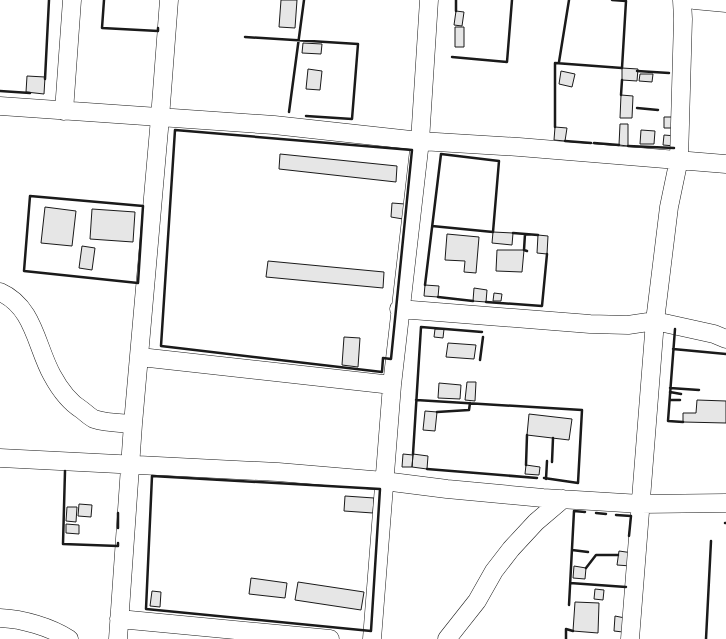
<svg xmlns="http://www.w3.org/2000/svg" width="726" height="639" font-family="Manrope,sans-serif">
<style>
.building{fill:#e6e6e6;stroke:#1a1a1a}
.lines{fill:none;stroke-linecap:round;stroke-linejoin:round}
.street-casing{stroke:#1a1a1a;stroke-width:19}
.street{stroke:#fff;stroke-width:18}
.wall{stroke:#1a1a1a;stroke-width:2.5}
</style>
<rect width="100%" height="100%" fill="#fff"/>
<path class="building" d="M281 0H297L295 28 279 27Z
M456 11 464 12 462 26 454 25Z
M455 27H464V47H455Z
M303 43 322 44 321 54 302 53Z
M622 68 638 69 637 81 622 80Z
M308 69 322 71 320 90 306 89Z
M561 71 575 74 572 87 559 84Z
M640 74H653L652 82 639 81Z
M27 76 45 77 44 94 26 92Z
M621 95 633 96 632 118H620Z
M664 117H675V128H664Z
M620 124H628V146L619 145Z
M555 127 567 128 565 141 554 140Z
M641 130 655 131 654 144H640Z
M664 135 676 136 675 146 663 145Z
M280 154 397 166 396 182 279 169Z
M392 203 405 204 403 219 391 217Z
M45 207 76 211 72 246 41 243Z
M92 209 135 212 133 242 90 239Z
M493 232 513 233 512 245 492 243Z
M447 234 479 237 476 273 464 272 465 261 445 260Z
M538 235 548 236 547 254 537 253Z
M82 246 95 248 92 270 79 268Z
M497 250H524L522 272 496 271Z
M268 261 384 272 383 288 266 277Z
M425 285 439 286 438 297 424 296Z
M474 288 487 290 486 302 473 301Z
M494 293 502 294 501 301H493Z
M435 329H444L443 338 434 337Z
M344 337 360 338 358 367 342 365Z
M448 343 476 345 474 359 446 357Z
M467 382H476L475 401 465 400Z
M439 383 461 385 460 399 438 398Z
M697 400 726 401V423L683 422V413H696Z
M425 411 437 412 435 431 423 430Z
M529 414 572 419 569 440 527 435Z
M403 454 413 455 412 467H402Z
M413 454 428 456 427 469 412 467Z
M526 465 540 467 539 475 525 474Z
M345 496 374 498 373 513 344 511Z
M79 504 92 505 91 517 78 516Z
M67 507H77L76 522 66 521Z
M66 524 79 525V534L66 533Z
M619 551 633 553 631 566 617 565Z
M574 566 586 568 585 579 573 578Z
M251 578 287 583 285 598 249 594Z
M298 582 364 592 361 610 295 600Z
M595 589 604 590 603 600 594 599Z
M152 591 161 592 160 607 150 606Z
M575 602 599 603 598 633 573 631Z
M615 616 625 618 623 632 614 631Z"/>
<g class="lines">
<g class="street-casing">
<path id="street" d="M694 0 726 3
M0 106 274 125 420 141 519 147 726 164
M64 111 72 0
M0 292C34 307 36 346 52 375 59 388 69 402 82 410 86 413 90 417 94 419 106 423 120 423 133 424
M399 309 590 324 628 325 655 321 714 334 726 339
M140 357 392 385
M0 458 278 472 384 481 447 489 543 498 641 504 726 503
M0 618C23 619 50 627 69 639
M119 619 330 639
M118 639 133 424 160 118 169 0
M372 639 392 385 420 141 429 0
M447 639 477 601 494 571 511 549 536 522 563 499
M630 639 655 321 669 207 679 159 683 19 682 0"/>
</g>
<use href="#street" class="street"/>
<path class="wall" d="M104 0 102 28 158 31V28
M456 11V0
M245 37 358 44 352 119 306 116
M452 57 507 62 512 0
M559 62 569 0
M637 71 669 73
M45 79 49 0
M0 91 30 93
M621 95 622 80
M637 108 658 110
M289 112 304 0
M555 127V63L622 68 626 1 612 0
M175 130 412 150 391 359 383 358 382 372 161 346Z
M565 141 591 143
M594 143 619 145
M628 146 674 148
M30 196 143 206 138 283 24 271Z
M513 233 538 235
M525 234 524 250 527 251
M425 285 441 154 499 161 493 232 432 226
M438 297 473 301
M486 302 542 306 547 254
M675 329 668 421 683 422
M673 349 726 354
M480 360 483 337
M670 388 699 390
M670 392 681 394
M416 400 582 410 578 483 544 478
M670 400H680
M437 412 469 410 470 403
M413 454 421 327 482 332
M552 462 553 438
M526 465 527 435
M427 469 537 478
M65 471 63 544 118 546V543
M152 476 380 489 371 631 146 609Z
M546 479 547 461
M118 513V528
M596 513 606 514
M616 515 631 516 629 536
M725 523H726
M572 550 588 552
M586 568 596 555H618
M570 583 626 587
M569 605 574 511 585 512
M566 639V629L573 631
M706 639 711 541"/>
</g>
</svg>
